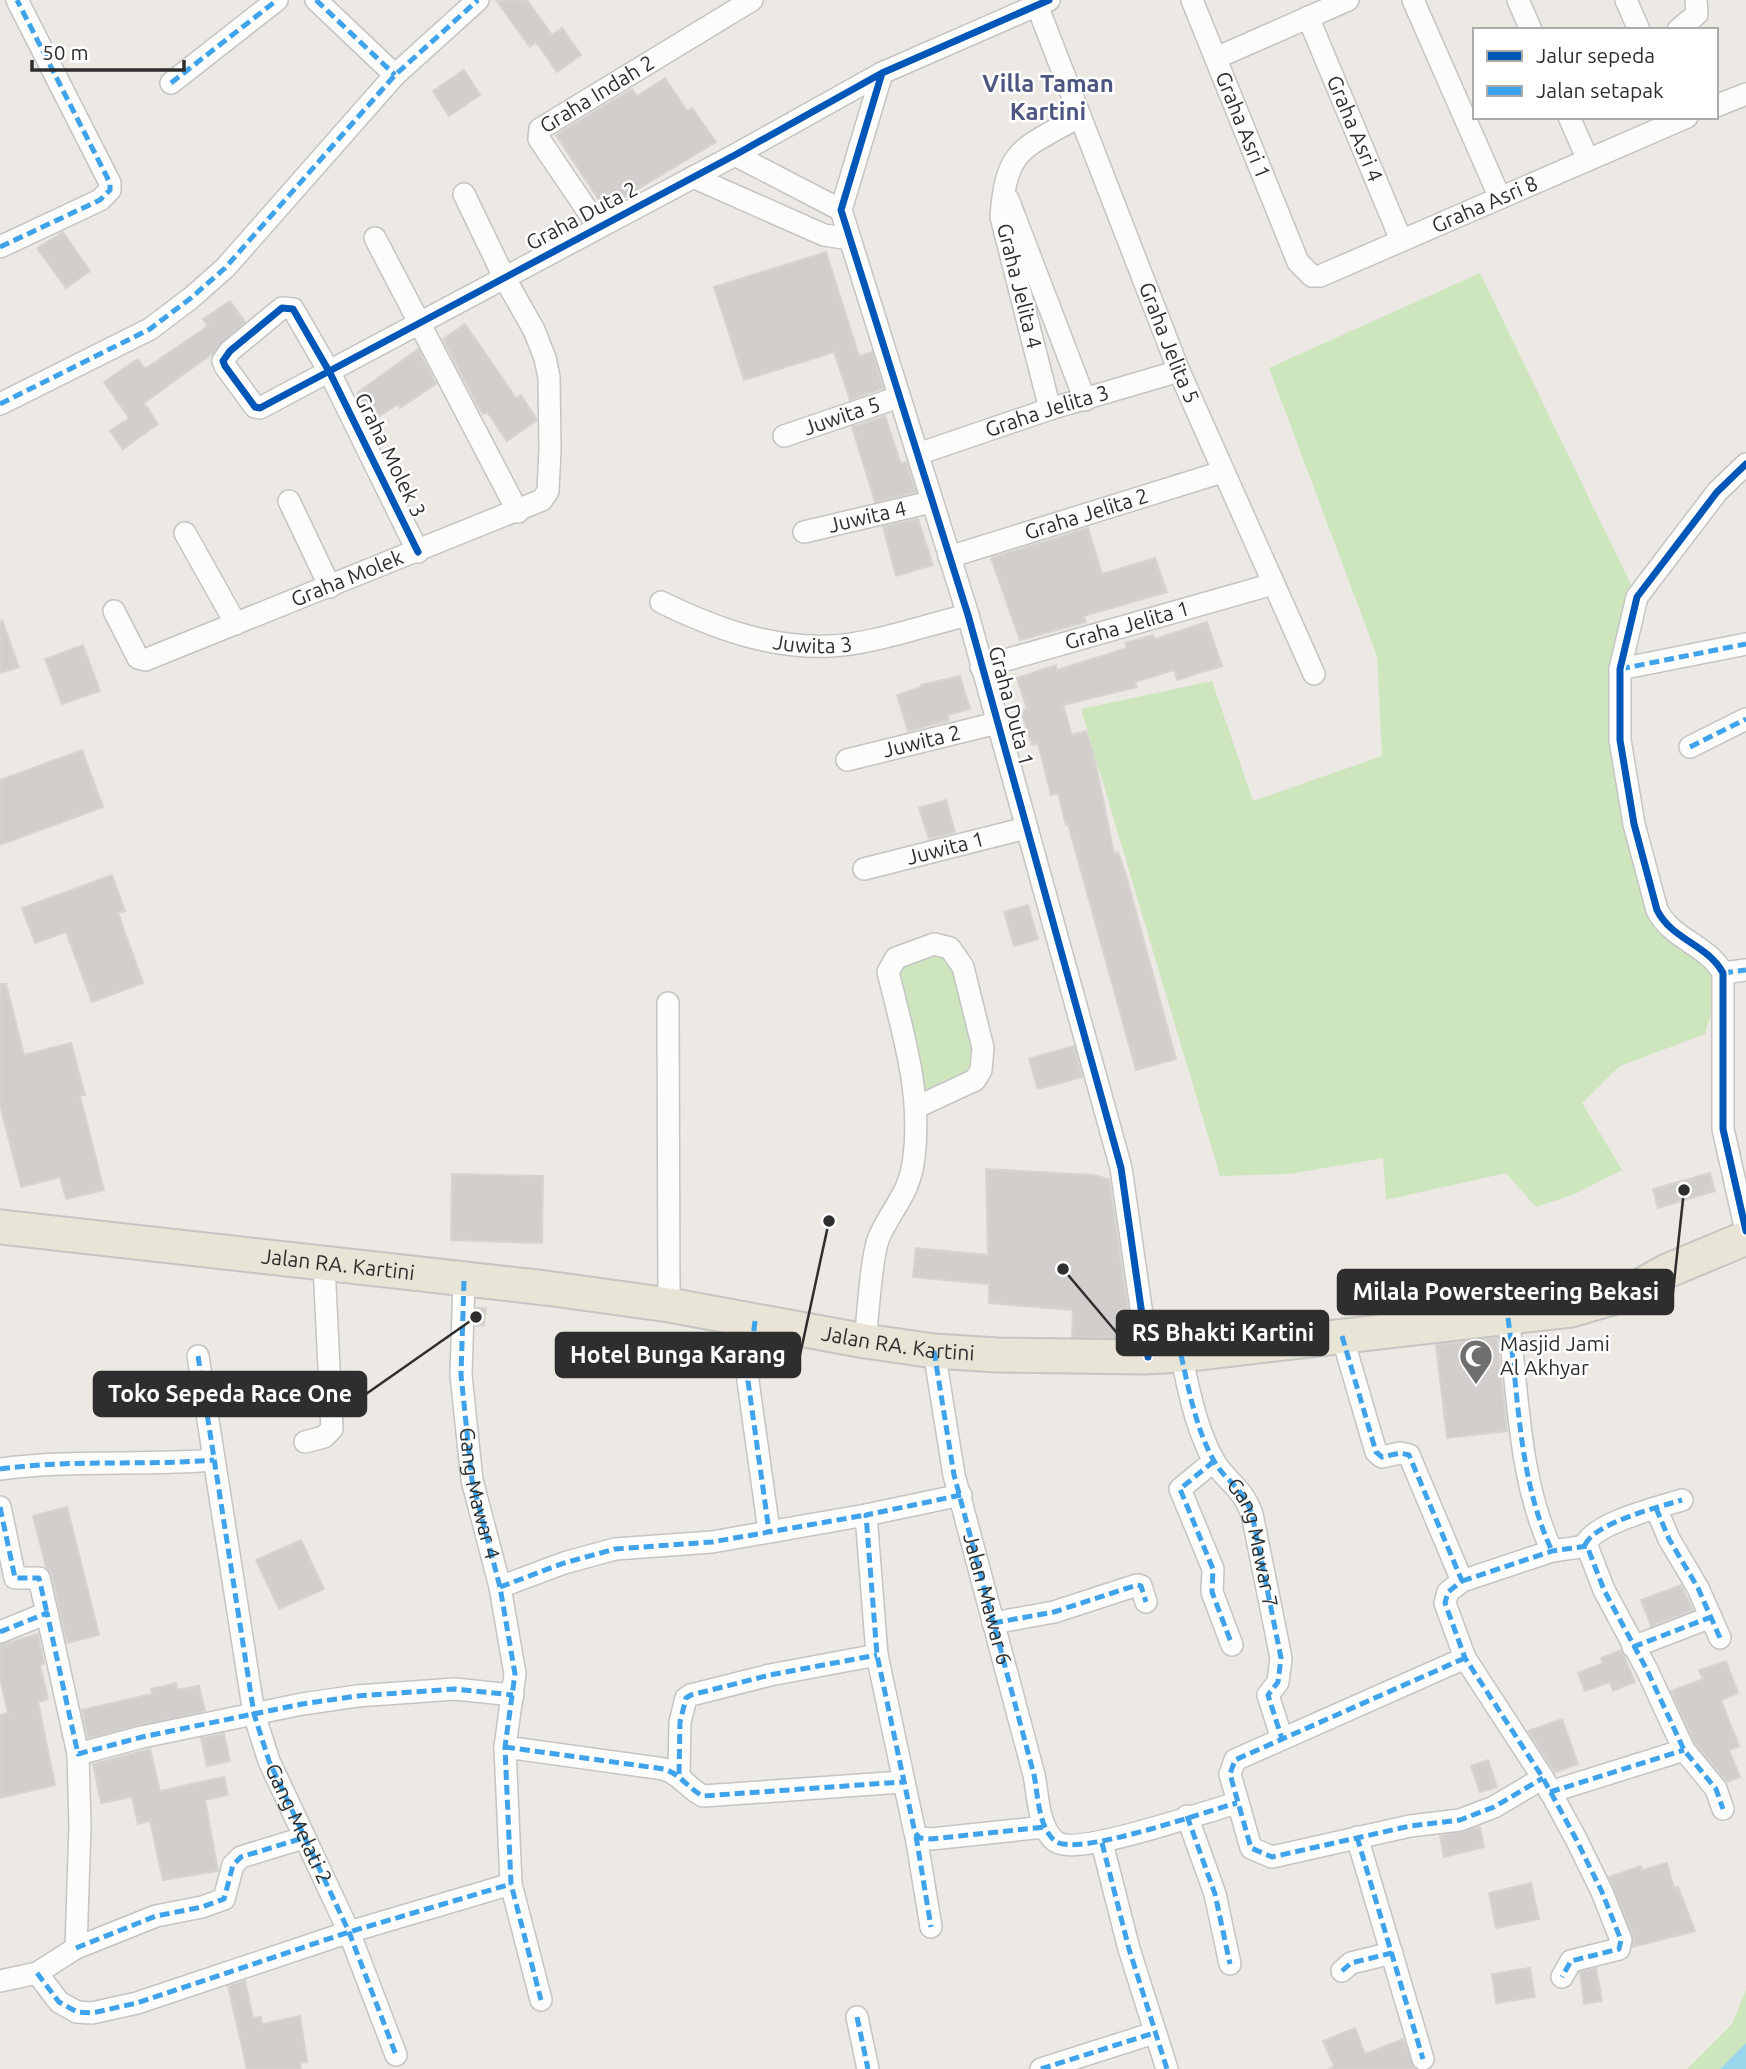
<svg xmlns="http://www.w3.org/2000/svg" width="1746" height="2069" font-family="Ubuntu,sans-serif">
<style>
.green{fill:#cee6be}
.water{fill:#99d6ec}
.building{fill:#d1cecb;stroke:#d7d4d0;stroke-width:2}
.lines{fill:none;stroke-linecap:round;stroke-linejoin:round}
.minor-casing{stroke:#c5c4c5;stroke-width:24}
.primary-casing{stroke:#c6c5c4;stroke-width:37}
.minor{stroke:#fcfcfb;stroke-width:21}
.primary{stroke:#e8e4d6;stroke-width:33}
.quiet{stroke:#3ea3eb;stroke-width:5;stroke-dasharray:10 5;stroke-linecap:butt}
.cycleway-casing{stroke:#fff;stroke-width:11}
.cycleway{stroke:#0057b8;stroke-width:7}
.labels{text-anchor:middle;stroke-width:5;stroke-linejoin:round;paint-order:stroke}
.street-label{font-size:21px;fill:#2e2e2e;stroke:#fff}
.poi-label{font-size:21px;fill:#2e2e2e;stroke:#fff;text-anchor:start}
.quarter-label{font-size:24px;font-weight:bold;fill:#4d5680;stroke:#fff}
.leader{fill:none;stroke:#2e2e2e;stroke-width:2.5}
.callout-dot{fill:#2e2e2e;stroke:#fff;stroke-width:2.5}
.callout{fill:#2e2e2e;stroke:#2e2e2e;stroke-width:2.5}
.callout-label{font-size:23px;text-anchor:middle;font-weight:bold;fill:#fff}
</style>
<rect width="100%" height="100%" fill="#ece8e4"/>
<path class="green" d="M1480 273 1637 597 1620 740 1657 910 1723 973 1705 1034 1620 1066 1582 1103 1622 1170 1575 1194 1536 1207 1506 1173 1386 1200 1383 1158 1289 1174 1220 1176 1081 709 1212 681 1253 801 1382 756 1377 656 1269 368Z
M950 948 981 1070 917 1107 896 958Z
M1746 1990V2043L1720 2069H1687L1732 2024Z"/>
<path class="water" d="M1746 2043V2069H1720Z"/>
<path class="building" d="M496 0H527L552 35 562 28 581 55 557 72 536 42 530 47Z
M464 70 480 95 449 116 433 91Z
M665 78 687 111 692 108 716 142 605 209 556 135 632 89 637 96Z
M63 232 90 271 66 288 37 248Z
M826 252 859 356 872 352 883 388 850 400 834 352 744 380 714 287Z
M230 301 245 322 213 353 144 403 158 424 123 449 110 431 129 418 104 382 138 359 145 369 208 326 203 319Z
M465 324 516 398 521 395 536 418V421L507 441 487 412 483 414 478 406 443 339Z
M418 349 436 384 400 408 398 404 375 419 357 393Z
M885 416 901 464 906 462 916 492 875 502 852 427Z
M918 519 933 565 896 576 883 527Z
M1088 528 1102 574 1155 558 1167 592 1084 616 1086 622 1020 640 991 558Z
M2 620 19 667 0 673V621Z
M1207 622 1222 666 1177 680 1174 670 1135 682 1137 687 1063 705 1072 735 1086 731 1094 755 1114 853 1118 852 1126 875 1176 1059 1136 1070 1068 824 1066 825 1058 793 1051 795 1038 743 1032 745 1021 711 1027 709 1017 678 1056 665 1057 670 1127 648 1125 643 1153 635 1155 639Z
M83 645 100 691 62 704 45 659Z
M960 676 970 709 947 715 949 720 908 731 897 695 922 687 921 685Z
M82 750 103 807 0 845V780Z
M946 800 955 832 929 839 919 808Z
M112 875 125 911 118 913 143 983 92 1002 66 932 35 943 22 908Z
M1028 905 1038 939 1014 946 1004 912Z
M0 984H6L24 1055 71 1043 85 1095 80 1096 104 1190 66 1199 60 1177 21 1187 0 1105Z
M1074 1046 1082 1077 1038 1089 1029 1059Z
M986 1169 1093 1175 1109 1179 1132 1338 1072 1337 1073 1310 989 1303V1284L913 1277 916 1248 988 1255Z
M1710 1173 1715 1191 1658 1208 1653 1189Z
M452 1174 543 1176 542 1243 451 1240Z
M476 1308H486L484 1325 476 1326Z
M1497 1338 1507 1431 1447 1438 1436 1345Z
M67 1507 99 1635 67 1643 52 1575 46 1567 33 1516Z
M301 1540 324 1589 279 1609 256 1560Z
M1681 1585 1693 1610 1651 1626 1641 1600Z
M38 1634 44 1664 40 1665 48 1699 38 1702 55 1785 0 1798V1715L8 1713 0 1679V1645Z
M1621 1650 1635 1682 1613 1691 1610 1682 1585 1691 1578 1673 1603 1663 1601 1658Z
M1726 1661 1738 1693 1721 1700 1739 1746 1729 1750 1740 1777 1727 1782 1695 1743 1671 1691 1703 1679 1699 1670Z
M176 1683 177 1690 199 1686 205 1711 88 1738 82 1710 152 1694 151 1689Z
M1562 1719 1578 1764 1555 1772 1528 1731Z
M224 1734 230 1761 207 1766 201 1738Z
M150 1749 160 1791 224 1777 228 1795 205 1800 218 1871 163 1880 150 1821 138 1824 132 1797 101 1803 93 1764Z
M1488 1760 1497 1787 1480 1792 1471 1766Z
M1480 1827 1484 1847 1444 1857 1440 1836Z
M1667 1863 1674 1888 1678 1887 1695 1931 1633 1947V1935L1609 1877 1641 1866 1642 1870Z
M1531 1883 1539 1919 1496 1928 1489 1893Z
M1530 1968 1535 1997 1496 2003 1492 1974Z
M1596 1968 1602 2001 1584 2004 1580 1972Z
M245 1981 253 2018 261 2017 262 2024 300 2016 307 2062 300 2063 301 2069H247L228 1986Z
M1355 2028 1365 2054 1403 2039 1415 2069H1329L1334 2066 1323 2041Z"/>
<g class="lines">
<g class="minor-casing">
<g id="minor">
<path d="M316 0 395 75"/>
<path id="s1" d="M1035 0 1179 371 1314 674"/>
<path id="s2" d="M1192 0 1298 262 1312 276H1320L1687 117"/>
<path d="M1413 0 1500 198"/>
<path d="M1518 0 1531 30"/>
<path d="M1626 0 1639 30"/>
<path id="s3" d="M1308 17 1401 240"/>
<path d="M1678 30 1697 14 1696 0"/>
<path d="M1216 58 1348 0"/>
<path d="M882 73 841 210 968 615 1121 1168 1148 1357"/>
<path d="M171 83 277 0"/>
<path d="M1716 106 1746 94"/>
<path d="M1569 117 1588 160"/>
<path d="M735 155 841 210"/>
<path d="M693 177 824 235 850 239"/>
<path d="M1008 199 1085 400"/>
<path id="s4" d="M598 226 539 139 540 129 752 0"/>
<path d="M375 238 518 512"/>
<path d="M0 247 100 200 110 190V183L17 0"/>
<path d="M0 404 150 329 191 298 225 268 395 75 478 0"/>
<path d="M1050 409 1001 217C1006 147 1023 149 1080 116"/>
<path id="s5" d="M784 436 899 397"/>
<path id="s6" d="M918 454 1050 409 1179 371"/>
<path d="M1746 464 1717 492 1637 597 1620 669V740L1634 824 1657 910C1672 940 1707 944 1723 973V1129L1746 1231"/>
<path d="M289 501 330 587"/>
<path id="s7" d="M804 532 931 502"/>
<path d="M185 533 236 624"/>
<path d="M418 552 330 373 293 309 282 308 230 351 223 361 225 366 255 407 260 408 735 155 882 73 1049 0"/>
<path id="s8" d="M949 557 1222 472"/>
<path id="s9" d="M661 602C714 628 771 649 831 646 869 645 929 624 968 615"/>
<path id="s10" d="M114 611 138 658 145 660 542 500 548 491 550 449 549 377 545 358 534 330 504 277 464 194"/>
<path id="s11" d="M981 667 1273 584"/>
<path d="M1620 669 1746 644"/>
<path d="M1690 747 1746 719"/>
<path id="s12" d="M847 760 997 723"/>
<path id="s13" d="M864 869 1026 828"/>
<path d="M1723 973 1746 970"/>
<path d="M668 1003 669 1305"/>
<path id="s14" d="M464 1281 461 1375 472 1480 500 1587 515 1674 505 1747 511 1884 541 2000"/>
<path d="M1508 1318C1519 1397 1518 1478 1552 1551"/>
<path d="M755 1321 748 1381 769 1531"/>
<path d="M1342 1336 1376 1452 1382 1457 1400 1453 1409 1455 1462 1581 1448 1592 1445 1603 1465 1658 1543 1778 1576 1839 1602 1892 1621 1940 1619 1949 1571 1961 1562 1977"/>
<path d="M865 1341C868 1318 871 1252 880 1235 894 1205 910 1193 914 1157 922 1094 903 1033 888 972L896 958 934 944 950 948 963 967 983 1048 981 1070 975 1080 917 1107"/>
<path id="s15" d="M934 1351 954 1475 1034 1775C1038 1794 1038 1827 1055 1841 1076 1858 1206 1811 1237 1803"/>
<path d="M1181 1355C1189 1390 1196 1429 1214 1461 1226 1482 1241 1485 1252 1514L1281 1658 1278 1682 1268 1695 1282 1739"/>
<path id="s16" d="M198 1356 254 1714 269 1761 349 1932 396 2055"/>
<path d="M305 1442 324 1437 332 1429 324 1265"/>
<path d="M1214 1461 1180 1489 1213 1569 1212 1592 1232 1645"/>
<path d="M0 1469C71 1459 143 1466 214 1460"/>
<path d="M961 1495 866 1515 877 1655 915 1833 920 1838 931 1839 1045 1827"/>
<path d="M0 1507 15 1578H39L47 1613"/>
<path d="M1656 1508 1669 1539 1698 1588 1720 1638"/>
<path d="M1585 1545C1594 1523 1659 1507 1682 1500"/>
<path d="M1462 1581 1552 1551 1587 1546 1604 1590 1647 1670 1684 1750 1716 1789 1723 1809"/>
<path d="M500 1587 564 1563 615 1549 712 1542 866 1515"/>
<path d="M993 1623 1054 1612 1137 1585 1141 1586 1146 1602"/>
<path d="M0 1632 47 1613 78 1754 80 1826 76 1948 37 1973 0 1981"/>
<path d="M1633 1647 1711 1617"/>
<path d="M1465 1658 1235 1760 1230 1774 1251 1848 1272 1857 1410 1826 1460 1820 1494 1807 1543 1778"/>
<path d="M505 1747 664 1769C682 1775 687 1788 703 1796L902 1782"/>
<path d="M78 1754 142 1737 302 1704 357 1696 455 1689 513 1695"/>
<path d="M679 1774 680 1722 686 1698 691 1695 770 1675 877 1655"/>
<path d="M1550 1792 1684 1750"/>
<path d="M1187 1816 1215 1894 1230 1964"/>
<path d="M916 1836 931 1927"/>
<path d="M1357 1837 1423 2059"/>
<path d="M1102 1843 1129 1949 1167 2069"/>
<path d="M76 1948 156 1916 202 1907 224 1899 233 1865 241 1857 303 1838"/>
<path d="M1342 1971 1351 1963 1392 1953"/>
<path d="M37 1973 59 2002 77 2012 92 2013 137 2003 349 1932 511 1884"/>
<path d="M857 2017 868 2069"/>
<path d="M1041 2069 1154 2033"/>
</g>
</g>
<g class="primary-casing">
<g id="primary">
<path id="s17" d="M0 1227 546 1288 669 1305 865 1341 934 1351 997 1355 1145 1357 1181 1355 1571 1310 1626 1294 1667 1271 1746 1238"/>
</g>
</g>
<use href="#minor" class="minor"/>
<use href="#primary" class="primary"/>
<g class="quiet">
<path d="M316 0 395 75"/>
<path d="M171 83 277 0"/>
<path d="M0 247 100 200 110 190V183L17 0"/>
<path d="M0 404 150 329 191 298 225 268 395 75 478 0"/>
<path d="M1620 669 1746 644"/>
<path d="M1690 747 1746 719"/>
<path d="M1723 973 1746 970"/>
<path d="M464 1281 461 1375 472 1480 500 1587 515 1674 505 1747 511 1884 541 2000"/>
<path d="M1508 1318C1519 1397 1518 1478 1552 1551"/>
<path d="M755 1321 748 1381 769 1531"/>
<path d="M1342 1336 1376 1452 1382 1457 1400 1453 1409 1455 1462 1581 1448 1592 1445 1603 1465 1658 1543 1778 1576 1839 1602 1892 1621 1940 1619 1949 1571 1961 1562 1977"/>
<path d="M934 1351 954 1475 1034 1775C1038 1794 1038 1827 1055 1841 1076 1858 1206 1811 1237 1803"/>
<path id="s18" d="M1181 1355C1189 1390 1196 1429 1214 1461 1226 1482 1241 1485 1252 1514L1281 1658 1278 1682 1268 1695 1282 1739"/>
<path d="M198 1356 254 1714 269 1761 349 1932 396 2055"/>
<path d="M1214 1461 1180 1489 1213 1569 1212 1592 1232 1645"/>
<path d="M0 1469C71 1459 143 1466 214 1460"/>
<path d="M961 1495 866 1515 877 1655 915 1833 920 1838 931 1839 1045 1827"/>
<path d="M0 1507 15 1578H39L47 1613"/>
<path d="M1656 1508 1669 1539 1698 1588 1720 1638"/>
<path d="M1585 1545C1594 1523 1659 1507 1682 1500"/>
<path d="M1462 1581 1552 1551 1587 1546 1604 1590 1647 1670 1684 1750 1716 1789 1723 1809"/>
<path d="M500 1587 564 1563 615 1549 712 1542 866 1515"/>
<path d="M993 1623 1054 1612 1137 1585 1141 1586 1146 1602"/>
<path d="M0 1632 47 1613 78 1754 142 1737 302 1704 357 1696 455 1689 513 1695"/>
<path d="M1633 1647 1711 1617"/>
<path d="M1465 1658 1235 1760 1230 1774 1251 1848 1272 1857 1410 1826 1460 1820 1494 1807 1543 1778"/>
<path d="M505 1747 664 1769C682 1775 687 1788 703 1796L902 1782"/>
<path d="M679 1774 680 1722 686 1698 691 1695 770 1675 877 1655"/>
<path d="M1550 1792 1684 1750"/>
<path d="M1187 1816 1215 1894 1230 1964"/>
<path d="M916 1836 931 1927"/>
<path d="M1357 1837 1423 2059"/>
<path d="M1102 1843 1129 1949 1167 2069"/>
<path d="M76 1948 156 1916 202 1907 224 1899 233 1865 241 1857 303 1838"/>
<path d="M1342 1971 1351 1963 1392 1953"/>
<path d="M37 1973 59 2002 77 2012 92 2013 137 2003 349 1932 511 1884"/>
<path d="M857 2017 868 2069"/>
<path d="M1041 2069 1154 2033"/>
</g>
<g class="cycleway-casing">
<path id="cycleway" d="M882 73 841 210 968 615 1121 1168 1148 1357
M1746 464 1717 492 1637 597 1620 669V740L1634 824 1657 910C1672 940 1707 944 1723 973V1129L1746 1231
M418 552 330 373 293 309 282 308 230 351 223 361 225 366 255 407 260 408 735 155 882 73 1049 0"/>
</g>
<use href="#cycleway" class="cycleway"/>
</g>
<defs>
<g id="mosque-pin" transform="scale(1.75)"><path d="M0 17L-7.5 6A9.5 9.5 0 1 1 7.5 6Z" fill="#706f6e" stroke="#fff"/><path d="M3.5-4.9A6 6 0 1 0 3.5 4.9A5 5 0 1 1 3.5-4.9Z" fill="#fff"/></g>
</defs>
<g fill-rule="evenodd">
<use href="#mosque-pin" x="1476" y="1356"/>
</g>
<g class="labels">
<g class="street-label">
<text dy="7" stroke="none"><textPath href="#s4" startOffset="182">Graha Indah 2</textPath></text>
<text dy="7" stroke="none"><textPath href="#s2" startOffset="135">Graha Asri 1</textPath></text>
<text dy="7" stroke="none"><textPath href="#s3" startOffset="121">Graha Asri 4</textPath></text>
<text dy="7" stroke="none"><textPath href="#s2" startOffset="490">Graha Asri 8</textPath></text>
<text transform="translate(582 216) rotate(-28)" y="7">Graha Duta 2</text>
<text transform="translate(1019 286) rotate(76)" y="7">Graha Jelita 4</text>
<text dy="7" stroke="none"><textPath href="#s1" startOffset="368">Graha Jelita 5</textPath></text>
<text dy="7" stroke="none"><textPath href="#s6" startOffset="136">Graha Jelita 3</textPath></text>
<text dy="7" stroke="none"><textPath href="#s5" startOffset="61">Juwita 5</textPath></text>
<text transform="translate(390 455) rotate(64)" y="7">Graha Molek 3</text>
<text dy="7" stroke="none"><textPath href="#s8" startOffset="144">Graha Jelita 2</textPath></text>
<text dy="7" stroke="none"><textPath href="#s7" startOffset="65">Juwita 4</textPath></text>
<text dy="7" stroke="none"><textPath href="#s10" startOffset="278">Graha Molek</textPath></text>
<text dy="7" stroke="none"><textPath href="#s11" startOffset="152">Graha Jelita 1</textPath></text>
<text dy="7" stroke="none"><textPath href="#s9" startOffset="159">Juwita 3</textPath></text>
<text transform="translate(1011 706) rotate(75)" y="7">Graha Duta 1</text>
<text dy="7" stroke="none"><textPath href="#s12" startOffset="77">Juwita 2</textPath></text>
<text dy="7" stroke="none"><textPath href="#s13" startOffset="84">Juwita 1</textPath></text>
<text dy="7" stroke="none"><textPath href="#s17" startOffset="340">Jalan RA. Kartini</textPath></text>
<text dy="7" stroke="none"><textPath href="#s17" startOffset="906">Jalan RA. Kartini</textPath></text>
<text dy="7" stroke="none"><textPath href="#s14" startOffset="214">Gang Mawar 4</textPath></text>
<text dy="7" stroke="none"><textPath href="#s18" startOffset="205">Gang Mawar 7</textPath></text>
<text dy="7" stroke="none"><textPath href="#s15" startOffset="254">Jalan Mawar 6</textPath></text>
<text dy="7" stroke="none"><textPath href="#s16" startOffset="481">Gang Melati 2</textPath></text>
</g>
<g class="poi-label">
<text x="1500" y="1351">Masjid Jami<tspan x="1500" dy="24">Al Akhyar</tspan></text>
</g>
<g class="quarter-label">
<text x="1048" y="92">Villa Taman<tspan x="1048" dy="28">Kartini</tspan></text>
</g>
</g>
<path class="leader" d="M1684 1190L1673 1292M1063 1269L1117 1333M829 1221L800 1355M476 1317L366 1394"/>
<g class="callout-dot">
<circle cx="1684" cy="1190" r="7"/>
<circle cx="1063" cy="1269" r="7"/>
<circle cx="829" cy="1221" r="7"/>
<circle cx="476" cy="1317" r="7"/>
</g>
<g class="callout">
<rect x="1338" y="1270" width="335" height="44" rx="7"/>
<rect x="1117" y="1311" width="211" height="44" rx="7"/>
<rect x="556" y="1333" width="244" height="44" rx="7"/>
<rect x="94" y="1372" width="272" height="44" rx="7"/>
</g>
<g class="callout-label">
<text x="1506" y="1300">Milala Powersteering Bekasi</text>
<text x="1223" y="1341">RS Bhakti Kartini</text>
<text x="678" y="1363">Hotel Bunga Karang</text>
<text x="230" y="1402">Toko Sepeda Race One</text>
</g>
<rect x="1473" y="28" width="245" height="91" fill="#ffffff" stroke="#ababab" stroke-width="2"/>
<rect x="1487" y="51" width="35" height="10" fill="#0057b8" stroke="#ababab" stroke-width="2"/>
<text x="1536" y="63" font-size="21" fill="#2e2e2e">Jalur sepeda</text>
<rect x="1487" y="86" width="35" height="10" fill="#3ea3eb" stroke="#ababab" stroke-width="2"/>
<text x="1536" y="98" font-size="21" fill="#2e2e2e">Jalan setapak</text>
<path d="M32 60v10h152v-10" fill="none" stroke="#2e2e2e" stroke-width="3.5"/>
<text x="42" y="60" font-size="21" fill="#2e2e2e" stroke="#ffffff" stroke-width="5" paint-order="stroke">50 m</text>
</svg>
